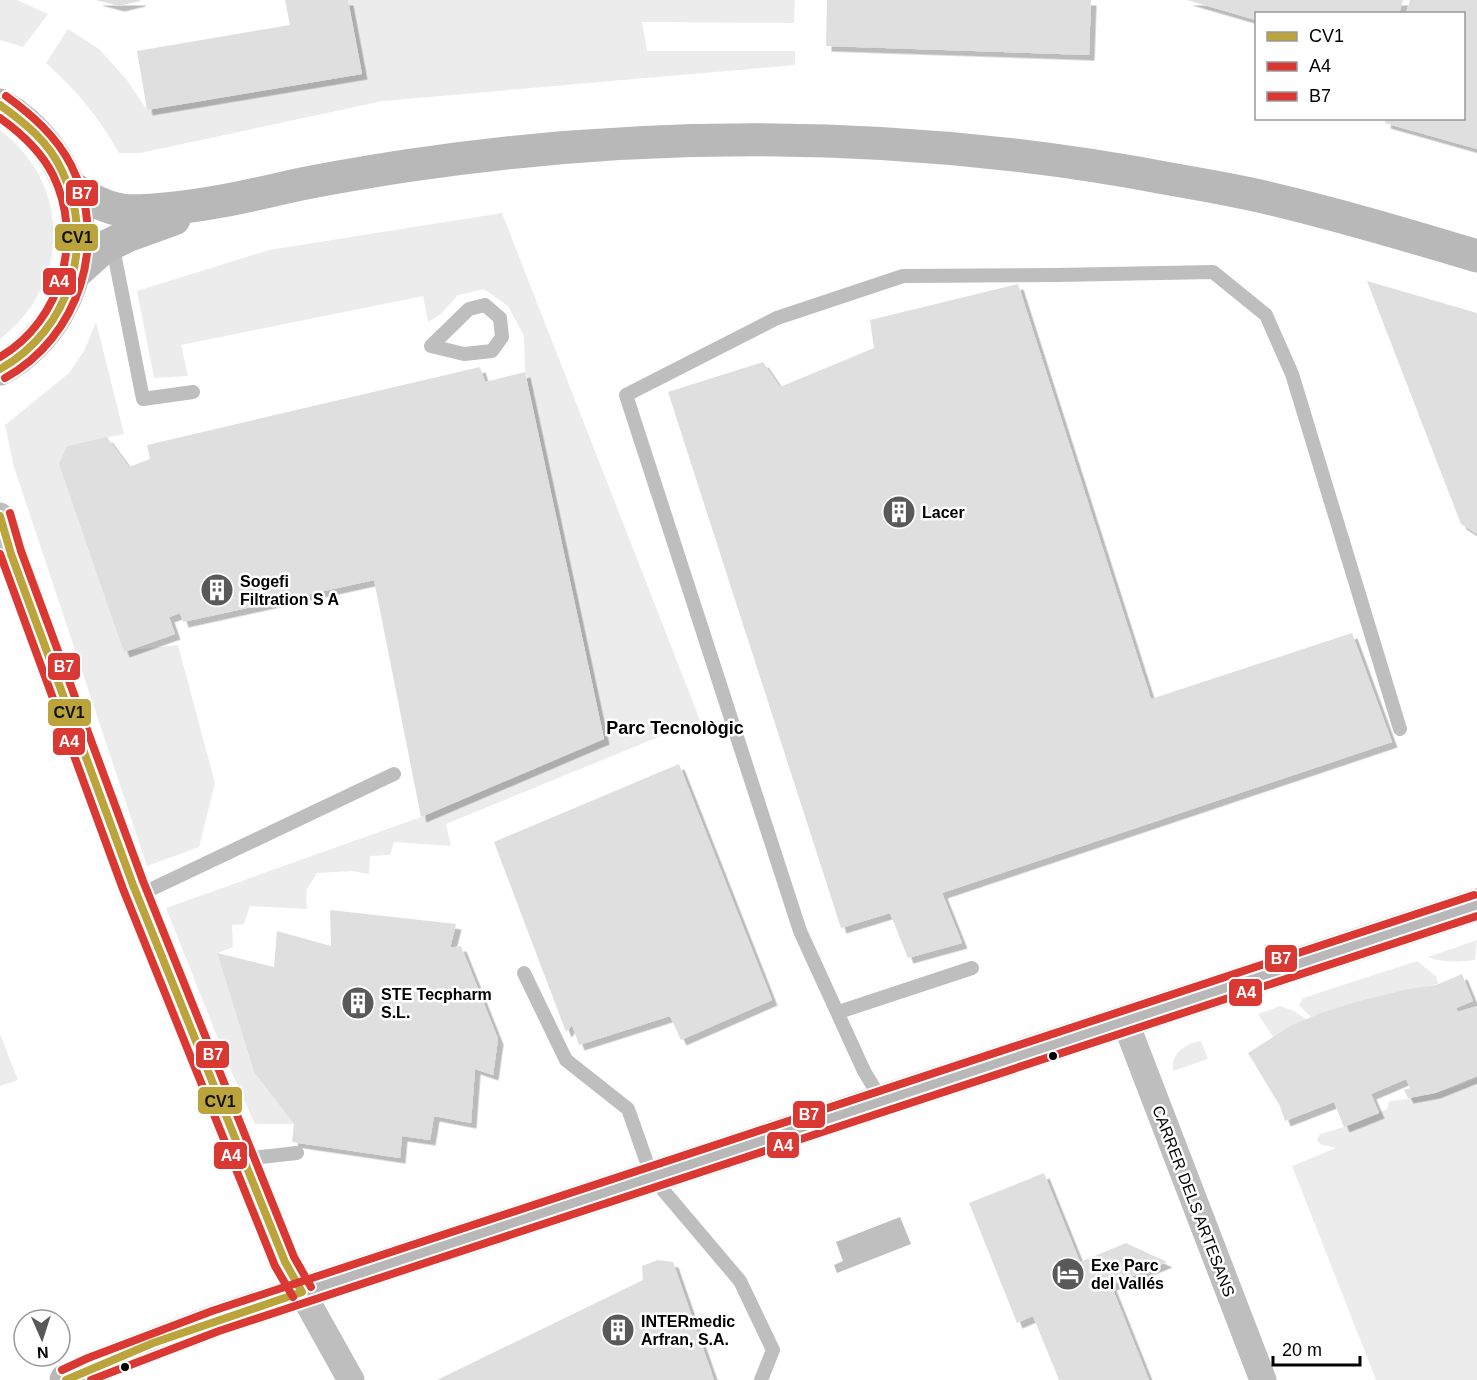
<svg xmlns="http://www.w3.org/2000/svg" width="1477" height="1380" font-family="Helvetica,sans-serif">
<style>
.green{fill:#ececec}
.water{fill:#bfbfbf}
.building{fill:#dfdfdf;filter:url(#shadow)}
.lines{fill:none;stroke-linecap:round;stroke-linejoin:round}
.lane{stroke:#bebebe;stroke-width:14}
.street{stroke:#bebebe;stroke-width:27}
.secondary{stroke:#b8b8b8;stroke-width:33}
.bus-1-casing{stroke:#fff;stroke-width:12}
.bus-2-casing{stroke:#fff;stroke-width:12}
.bus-3-casing{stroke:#fff;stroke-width:12}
.bus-1{stroke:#bba43b;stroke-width:8}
.bus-2{stroke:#da3832;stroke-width:8}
.bus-3{stroke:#da3832;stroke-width:8}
.bus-dot{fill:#000;stroke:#fff;stroke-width:2}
.labels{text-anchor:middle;stroke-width:5;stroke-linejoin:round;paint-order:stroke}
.poi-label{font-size:16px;font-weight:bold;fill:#000;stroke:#fff;text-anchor:start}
.street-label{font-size:16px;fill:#000;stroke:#fff}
.neighbourhood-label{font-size:18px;font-weight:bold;fill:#000;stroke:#fff}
.line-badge{stroke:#fff;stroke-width:2}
.badge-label{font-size:16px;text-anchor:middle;font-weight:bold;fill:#fff}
.pale-badge-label{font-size:16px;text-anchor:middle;font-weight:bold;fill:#111}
</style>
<defs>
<filter id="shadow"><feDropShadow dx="5.5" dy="5.5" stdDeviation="0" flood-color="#0004"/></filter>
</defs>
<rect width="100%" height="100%" fill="#fff"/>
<path class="green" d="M0 0H17L48 14 23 47 0 40Z
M348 0H795L794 23 642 22 647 51H795V65L383 101 140 153H119C98 116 78 92 46 63L68 29 99 49 127 80 147 110 362 74Z
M0 130C72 184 71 285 0 339Z
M502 213 700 720 446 824 451 846 394 842 390 855 370 856 369 874 352 871 317 873 306 891 307 909 250 906 244 924 232 925 233 947 217 953 254 1072 294 1124H255L228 1064 166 908 421 817 604 738 525 372 524 336 508 306 484 289 458 295 441 314 428 322 423 296 181 345 188 376 154 378 137 291 269 250Z
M96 322 124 434 67 446 124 651 178 645 215 783 199 847 147 866 14 467 5 425 69 373 84 351Z
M1477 940 1475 960C1460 962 1442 963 1428 957Z
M1417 961 1436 976 1438 984 1355 1002 1311 1017 1299 1005 1303 998Z
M1280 1006 1294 1011 1306 1019 1273 1037 1258 1014Z
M0 1034 18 1080 0 1086Z
M1201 1041 1208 1059 1173 1071C1170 1054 1186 1043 1201 1041Z
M1477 1078V1380H1376L1292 1166 1336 1148 1320 1144 1317 1140 1320 1134 1344 1127 1387 1109 1389 1101C1421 1098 1448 1091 1477 1078Z"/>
<path class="water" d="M900 1217 911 1244 837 1273 834 1265 843 1261 836 1242Z"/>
<path class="building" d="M96 0H140V1L119 6Z
M285 0H348L362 74 147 110 137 51 290 25Z
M827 0H1091L1089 55 826 46Z
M1187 0H1403L1399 14H1256V20Z
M1410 0H1477V149L1385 123 1386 118H1464V14H1406Z
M1367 281 1477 313V534L1461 524Z
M1018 284 1151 699 1352 633 1392 742 942 893 962 943 908 958 890 913 841 928 668 392 763 362 780 387 874 348 870 320Z
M480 367 485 382 525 372 604 739 421 817 374 580 183 622 180 613 169 617 175 634 124 652 59 464 67 446 107 437 129 467 150 459 147 445Z
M679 764 772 1000 681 1040 670 1016 579 1045 572 1025 566 1032 494 842Z
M330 910 456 924 450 948 461 946 498 1039 493 1075 475 1069 471 1123 434 1116 430 1140 402 1136 400 1158 292 1142 294 1124 254 1072 217 953 274 967 277 931 331 946Z
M1462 974 1473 1001 1456 1008 1458 1012 1477 1006V1076L1435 1093 1408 1098 1404 1090 1410 1088 1406 1079 1371 1094 1379 1113 1344 1127 1334 1102 1285 1121 1280 1106 1248 1053 1292 1025 1321 1013 1355 1002 1409 989 1436 985Z
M1044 1173 1080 1262 1126 1243 1167 1262 1111 1285 1149 1380H1059L1033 1316 1017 1323 969 1203Z
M658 1260 673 1262 714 1380H437L643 1280 642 1266Z"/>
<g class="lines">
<path class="lane" d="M112 243 143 399 193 392
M485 305 500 318 502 337 492 351 464 354 431 346 469 309Z
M137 896 394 774
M524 973 566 1060 628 1109 652 1177 740 1281 773 1350 761 1380
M839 1012 972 968
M882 1101 864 1071 800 931 626 395 777 318 903 276 1057 275 1213 272 1266 315 1292 374 1400 729
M243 1159 297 1153"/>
<path class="street" d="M0 516 11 554 133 885 275 1238 285 1262 351 1380
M1125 1021 1263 1380"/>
<path class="secondary" d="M0 105C73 148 101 237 58 312 45 335 24 357 0 369
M70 187C86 196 103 208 122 210 136 212 151 210 165 209 209 205 249 196 292 186 329 178 367 172 405 166 659 128 918 131 1170 179 1199 184 1227 189 1255 195 1330 212 1404 234 1477 256
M74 274 103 248 127 236 174 219
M66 1380 92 1368 215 1321 1477 905"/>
<g class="bus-1-casing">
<path id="bus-1" d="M0 105C25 123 49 142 62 171 97 243 70 330 0 369
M0 516 11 554 133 885 285 1262 302 1292
M66 1380 153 1343 302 1292"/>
</g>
<g class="bus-2-casing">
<path id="bus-2" d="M0 118C21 133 41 151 53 175 84 238 62 321 0 357
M0 554 123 889 275 1266 293 1297
M91 1380 219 1331 1477 916"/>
</g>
<g class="bus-3-casing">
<path id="bus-3" d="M5 378C79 337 110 242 71 165 56 136 32 115 6 96
M10 513 21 551 143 881 294 1257 311 1287
M62 1370 88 1358 212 1311 1474 895"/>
</g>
<use href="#bus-1" class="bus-1"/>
<use href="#bus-2" class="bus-2"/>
<use href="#bus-3" class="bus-3"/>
</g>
<defs>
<g id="building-disc" transform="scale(1.725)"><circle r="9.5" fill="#595959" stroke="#fff"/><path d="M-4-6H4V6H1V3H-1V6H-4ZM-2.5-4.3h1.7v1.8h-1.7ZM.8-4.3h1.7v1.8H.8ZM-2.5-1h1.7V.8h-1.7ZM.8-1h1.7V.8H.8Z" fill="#fff"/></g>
<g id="hotel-disc" transform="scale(1.725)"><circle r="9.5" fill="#595959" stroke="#fff"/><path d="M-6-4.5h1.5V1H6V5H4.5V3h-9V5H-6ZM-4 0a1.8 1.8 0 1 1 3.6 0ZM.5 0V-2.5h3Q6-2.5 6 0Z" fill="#fff"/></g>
</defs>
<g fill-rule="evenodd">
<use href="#building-disc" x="899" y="512"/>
<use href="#building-disc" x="217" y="590"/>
<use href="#building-disc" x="358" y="1003"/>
<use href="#hotel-disc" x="1068" y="1274"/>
<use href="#building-disc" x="618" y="1330"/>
</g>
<g class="bus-dot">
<circle cx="1053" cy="1056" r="5"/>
<circle cx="125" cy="1367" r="5"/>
</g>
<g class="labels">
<g class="poi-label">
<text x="922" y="518">Lacer</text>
<text x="240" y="587">Sogefi<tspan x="240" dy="18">Filtration S A</tspan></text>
<text x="381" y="1000">STE Tecpharm<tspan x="381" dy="18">S.L.</tspan></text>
<text x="1091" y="1271">Exe Parc<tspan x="1091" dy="18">del Vallés</tspan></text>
<text x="641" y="1327">INTERmedic<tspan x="641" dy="18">Arfran, S.A.</tspan></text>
</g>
<g class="street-label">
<text transform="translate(1194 1201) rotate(69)" y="6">CARRER DELS ARTESANS</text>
</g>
<g class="neighbourhood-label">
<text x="675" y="734">Parc Tecnològic</text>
</g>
</g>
<g class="line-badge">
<rect x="65" y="179" width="34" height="28" rx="6" fill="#da3832"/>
<rect x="54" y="223" width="45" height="29" rx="6" fill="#bba43b"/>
<rect x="42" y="267" width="35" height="29" rx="6" fill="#da3832"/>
<rect x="47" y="652" width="34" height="29" rx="6" fill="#da3832"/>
<rect x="47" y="698" width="45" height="29" rx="6" fill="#bba43b"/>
<rect x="52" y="727" width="34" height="29" rx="6" fill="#da3832"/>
<rect x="1264" y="944" width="34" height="29" rx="6" fill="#da3832"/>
<rect x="1228" y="978" width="35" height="29" rx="6" fill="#da3832"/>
<rect x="195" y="1040" width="35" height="29" rx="6" fill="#da3832"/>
<rect x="197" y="1086" width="46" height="29" rx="6" fill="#bba43b"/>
<rect x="792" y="1100" width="34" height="29" rx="6" fill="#da3832"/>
<rect x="766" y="1131" width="34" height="28" rx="6" fill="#da3832"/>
<rect x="213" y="1141" width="35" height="29" rx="6" fill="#da3832"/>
</g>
<g class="badge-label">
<text x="82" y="199">B7</text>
<text x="59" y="287">A4</text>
<text x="64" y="672">B7</text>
<text x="69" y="747">A4</text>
<text x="1281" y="964">B7</text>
<text x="1246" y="998">A4</text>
<text x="213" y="1060">B7</text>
<text x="809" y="1120">B7</text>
<text x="783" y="1151">A4</text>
<text x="231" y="1161">A4</text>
</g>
<g class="pale-badge-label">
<text x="77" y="243">CV1</text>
<text x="69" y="718">CV1</text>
<text x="220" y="1107">CV1</text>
</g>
<rect x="1255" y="12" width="210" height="108" fill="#ffffff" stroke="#999999" stroke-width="1.5"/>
<rect x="1267" y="32" width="30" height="9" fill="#bba43b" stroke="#999999" stroke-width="1.5"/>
<text x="1309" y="42" font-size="18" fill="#000000">CV1</text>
<rect x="1267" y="62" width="30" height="9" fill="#da3832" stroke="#999999" stroke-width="1.5"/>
<text x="1309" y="72" font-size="18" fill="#000000">A4</text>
<rect x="1267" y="92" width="30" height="9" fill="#da3832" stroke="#999999" stroke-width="1.5"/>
<text x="1309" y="102" font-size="18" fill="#000000">B7</text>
<g transform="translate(42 1338) rotate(177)"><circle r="28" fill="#ffffff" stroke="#999999" stroke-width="1.5"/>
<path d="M0-4.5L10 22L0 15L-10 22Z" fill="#595959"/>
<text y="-9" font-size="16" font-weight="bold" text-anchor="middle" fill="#000000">N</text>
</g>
<path d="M1273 1356v9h87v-9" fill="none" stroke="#000000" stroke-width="3"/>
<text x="1282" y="1356" font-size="18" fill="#000000" stroke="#ffffff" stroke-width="4.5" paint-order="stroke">20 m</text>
</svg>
